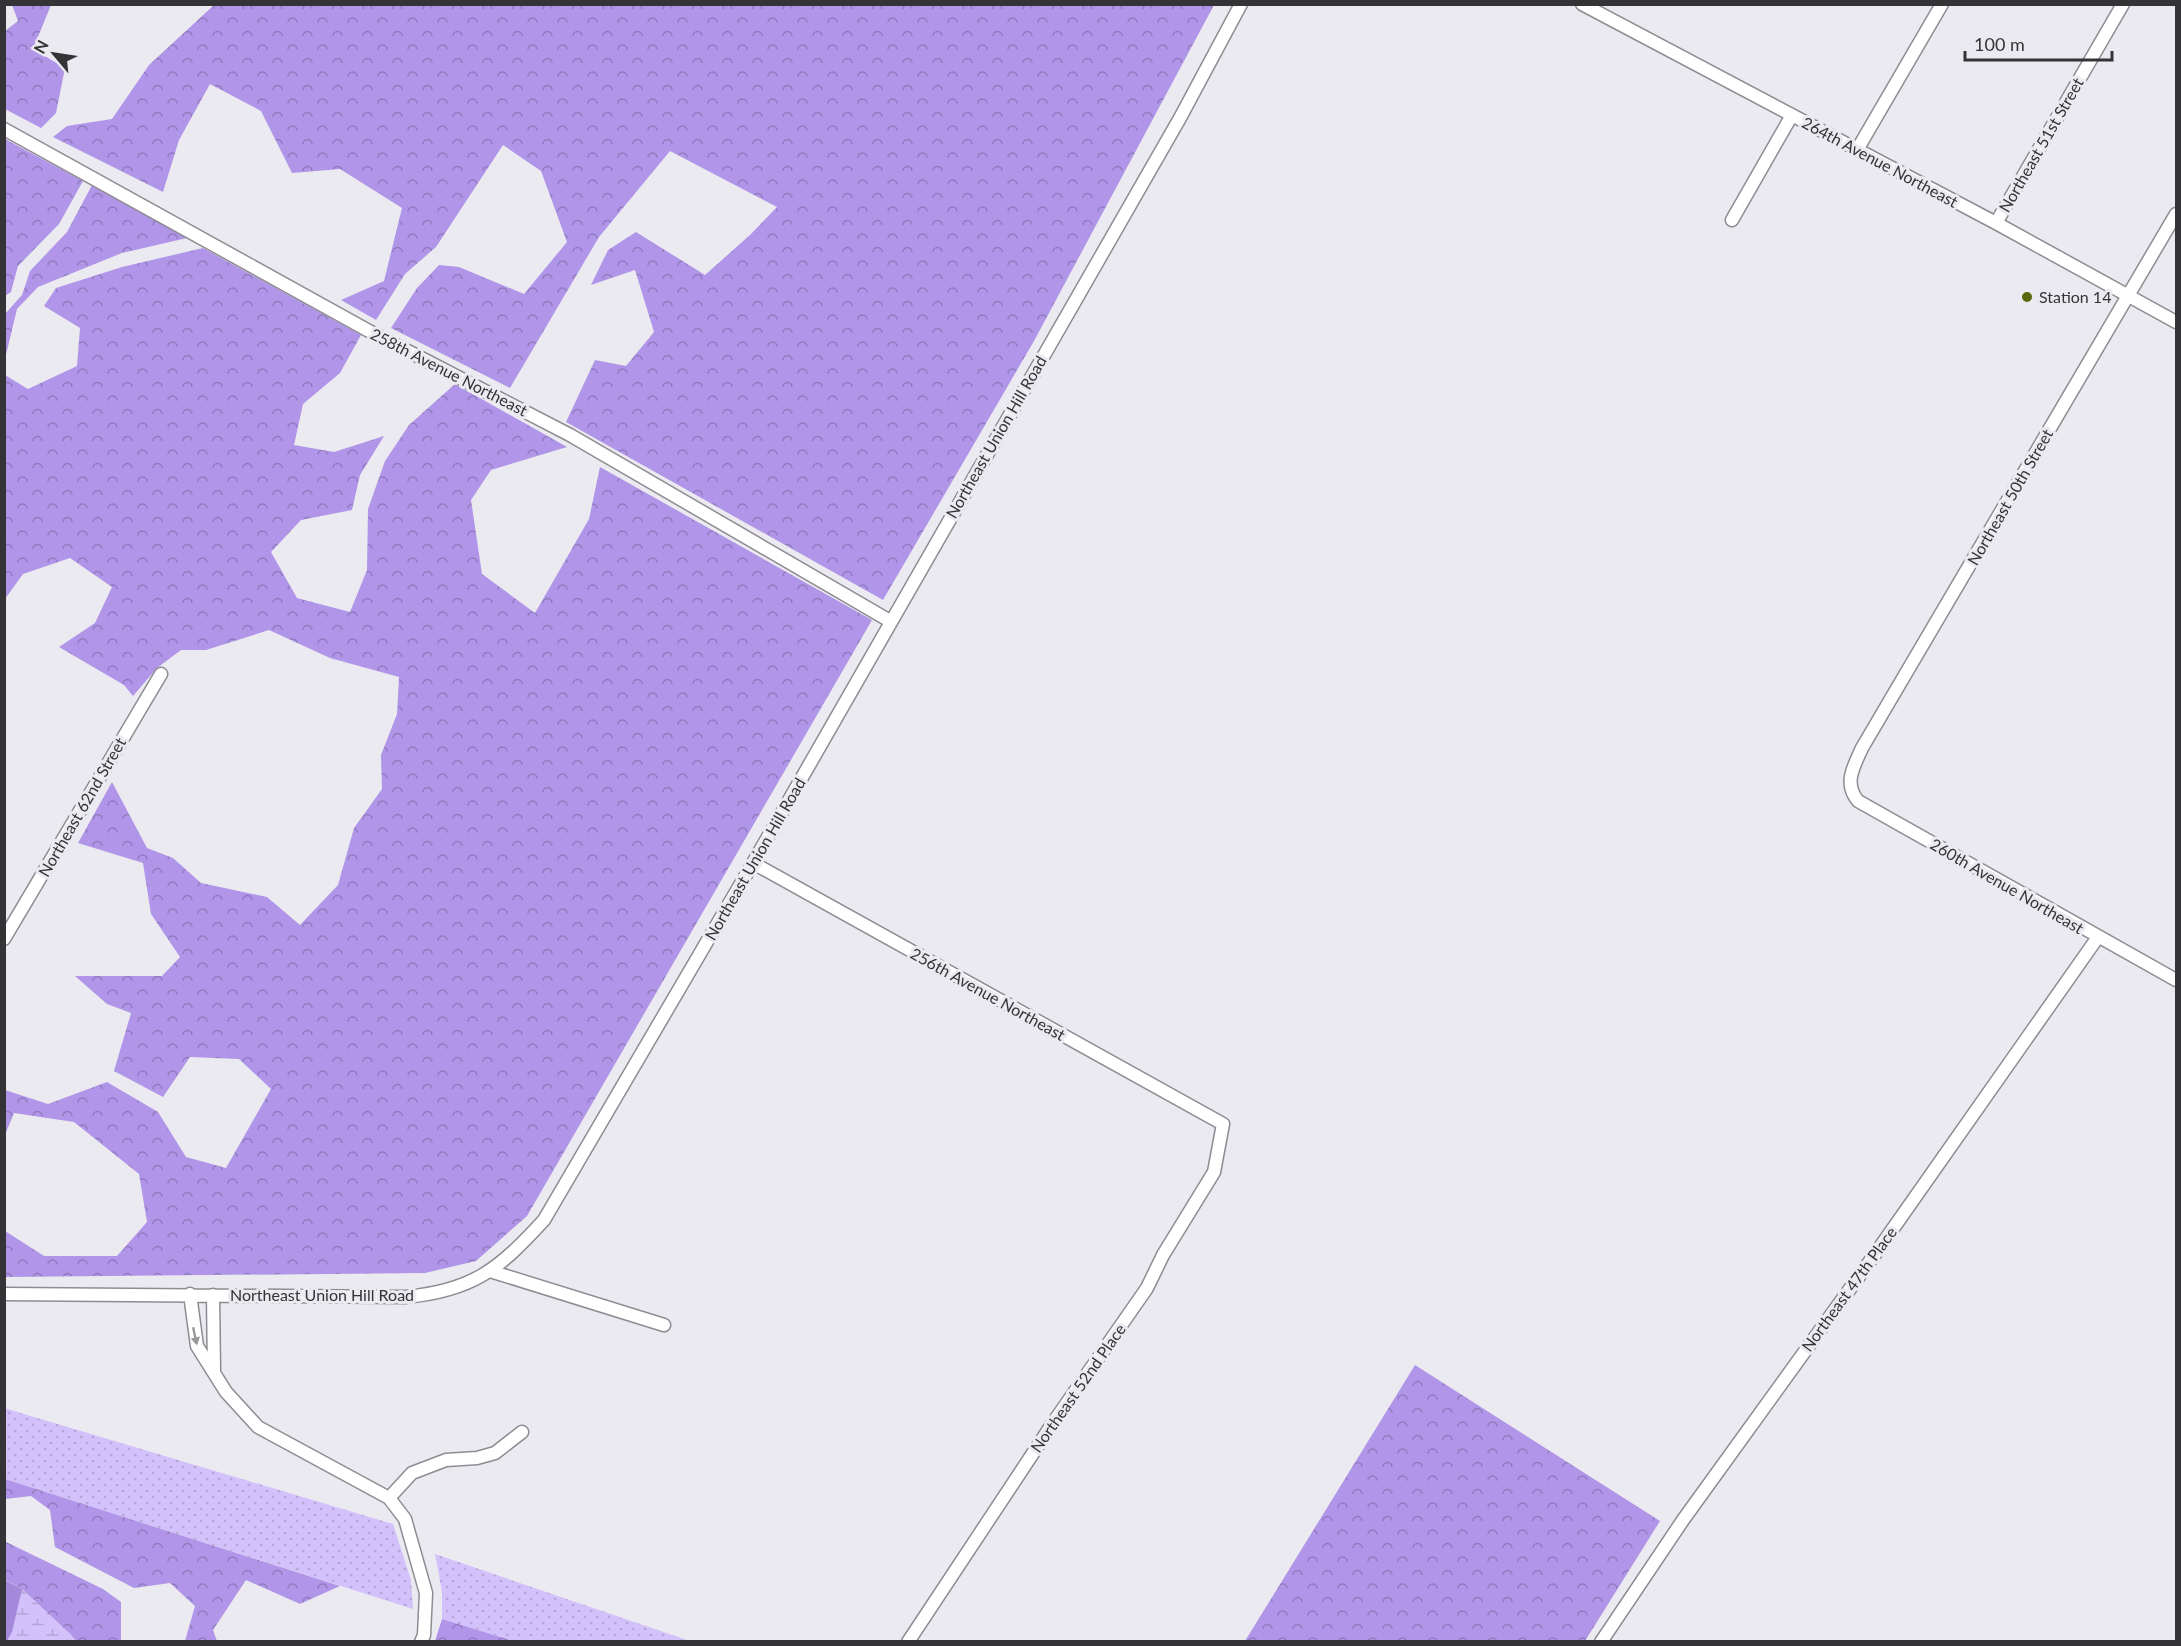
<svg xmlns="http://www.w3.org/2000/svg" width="2181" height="1646" font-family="Lato,sans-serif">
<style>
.grass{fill:url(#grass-dots)}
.forest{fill:url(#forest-crowns)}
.wetland{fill:url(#wetland-marsh)}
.water{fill:#a489db}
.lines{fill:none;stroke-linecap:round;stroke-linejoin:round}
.minor-casing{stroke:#8e8c92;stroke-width:15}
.minor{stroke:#fff;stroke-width:12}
.oneway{fill:#9a999a}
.poi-dot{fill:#5a670d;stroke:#ebeaf0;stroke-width:2}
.labels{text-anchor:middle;stroke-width:6;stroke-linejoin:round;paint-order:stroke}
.street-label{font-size:16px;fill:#343336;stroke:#ebeaf0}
.poi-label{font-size:16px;fill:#343336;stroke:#ebeaf0;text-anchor:start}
</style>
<defs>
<pattern id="grass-dots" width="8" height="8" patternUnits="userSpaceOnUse" patternTransform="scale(1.5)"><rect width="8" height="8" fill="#d3c1fb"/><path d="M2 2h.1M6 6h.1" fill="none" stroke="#b6a6d8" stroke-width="1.8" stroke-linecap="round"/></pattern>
<pattern id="forest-crowns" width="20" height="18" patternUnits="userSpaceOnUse" patternTransform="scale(1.5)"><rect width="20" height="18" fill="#b095e8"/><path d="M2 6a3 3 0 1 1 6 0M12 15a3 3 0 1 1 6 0" fill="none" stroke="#907abd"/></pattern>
<pattern id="wetland-marsh" width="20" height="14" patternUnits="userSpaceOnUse" patternTransform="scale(1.5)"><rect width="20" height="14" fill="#d3c1fb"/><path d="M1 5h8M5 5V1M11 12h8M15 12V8" fill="none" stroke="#b6a6d8"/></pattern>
</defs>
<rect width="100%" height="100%" fill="#ebeaf0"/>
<path class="grass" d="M4 1408 393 1524 411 1580 413 1609 5 1479Z
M435 1554 690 1641H513L442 1619V1592Z"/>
<path class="forest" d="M12 5H51L33 49 65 68 56 113 41 128 5 109V31L18 21Z
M214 5V4L1214 5 1034 341 883 600 566 422 595 360 626 366 654 332 635 270 591 285 608 250 636 232 705 275 750 235 777 207 670 151 599 237 510 388 391 328 417 288 439 265 459 267 524 294 567 242 541 171 503 145 436 247 405 274 376 320 341 300 384 281 402 208 340 169 292 173 261 111 210 84 179 140 163 192 53 137 67 126 112 119 149 65Z
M5 139 83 181 59 224 18 266 11 292 5 296Z
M92 185 187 238 122 253 38 287 17 309 5 359V314L22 295 30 271 67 232Z
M203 248 361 335 340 373 303 404 294 445 334 452 384 436 360 475 352 510 301 520 271 552 297 598 350 612 367 570 368 509 385 461 409 425 455 384 567 447 491 470 471 500 482 574 535 613 589 519 600 467 872 620 527 1216 476 1261 425 1273 5 1277V1231L44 1256H117L147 1222 139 1174 74 1122 14 1113 5 1135V1090L48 1104 107 1082 158 1112 186 1157 226 1168 271 1089 239 1059 190 1057 163 1097 114 1071 131 1013 107 1004 75 976H162L180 957 151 914 143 863 78 843 112 782 147 848 173 858 201 883 267 897 300 925 338 885 354 828 382 789 381 755 397 714 399 677 330 658 269 630 206 650H181L157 668 133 696 124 685 59 647 95 623 112 587 70 558 23 574 5 599V375L28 389 77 366 80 328 44 306 56 288 122 267Z
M1415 1365 1660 1521 1585 1641H1245Z
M5 1479 340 1586 300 1604 246 1580 213 1630 217 1641H185L195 1606 170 1583 134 1588 55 1547 50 1510 31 1496 5 1499V1502Z
M4 1541 103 1589 121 1602V1641H76L70 1634 22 1589 5 1580Z
M442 1619 513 1641H435Z"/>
<path class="wetland" d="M4 1580 22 1589 70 1634 76 1641H5Z"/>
<path class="water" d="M4 1580 22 1589 12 1632 6 1642Z"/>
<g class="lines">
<g class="minor-casing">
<path id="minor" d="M1582 4 1996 223 2176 322
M4 129 369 331 570 435 890 621
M1857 150 1942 4
M2176 214 1862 748C1854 766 1843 783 1858 801L2176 980
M1732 220 1792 115
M1996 223 2123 4
M753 863 1223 1124 1214 1172 1163 1255 1147 1288 1053 1423 908 1642
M4 939 161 674
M490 1271 664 1325
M4 1294 405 1297C473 1291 499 1269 544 1220L753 863 1180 118 1241 4
M190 1294 197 1346 226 1392 258 1427 389 1498 405 1519 426 1593 424 1635 421 1642
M213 1295 214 1371
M389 1498 412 1473 446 1460 477 1458 495 1453 522 1432
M1601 1642 1683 1520 1878 1250 2098 937"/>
</g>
<use href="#minor" class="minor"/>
</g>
<defs><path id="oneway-solid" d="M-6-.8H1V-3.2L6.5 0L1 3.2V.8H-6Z" transform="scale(1.5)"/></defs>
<use class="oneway" href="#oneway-solid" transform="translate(195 1336) rotate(78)"/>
<circle class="poi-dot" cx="2027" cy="297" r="6"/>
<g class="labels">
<g class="street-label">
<text transform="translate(2041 145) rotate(-60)" y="6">Northeast 51st Street</text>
<text transform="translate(1880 162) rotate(28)" y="6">264th Avenue Northeast</text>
<text transform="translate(449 372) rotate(27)" y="6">258th Avenue Northeast</text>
<text transform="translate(996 437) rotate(-60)" y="6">Northeast Union Hill Road</text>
<text transform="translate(2010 497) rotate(-60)" y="6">Northeast 50th Street</text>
<text transform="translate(82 807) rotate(-60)" y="6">Northeast 62nd Street</text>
<text transform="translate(755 859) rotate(-60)" y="6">Northeast Union Hill Road</text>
<text transform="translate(2007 886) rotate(30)" y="6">260th Avenue Northeast</text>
<text transform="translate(988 994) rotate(29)" y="6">256th Avenue Northeast</text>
<text transform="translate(1849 1289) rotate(-54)" y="6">Northeast 47th Place</text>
<text x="322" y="1301">Northeast Union Hill Road</text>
<text transform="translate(1078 1388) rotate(-55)" y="6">Northeast 52nd Place</text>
</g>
<g class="poi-label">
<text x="2039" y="303">Station 14</text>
</g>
</g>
<rect width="2181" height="1646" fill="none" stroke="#343336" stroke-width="12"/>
<g transform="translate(54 54) rotate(299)" stroke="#ebeaf0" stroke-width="4.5" paint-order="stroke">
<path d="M0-4.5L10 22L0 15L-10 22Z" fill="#343336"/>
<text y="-9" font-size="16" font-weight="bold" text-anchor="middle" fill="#343336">N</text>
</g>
<path d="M1965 51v9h147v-9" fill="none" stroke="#343336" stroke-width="3"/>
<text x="1974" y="51" font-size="18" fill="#343336" stroke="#ebeaf0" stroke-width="4.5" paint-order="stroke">100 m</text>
</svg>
